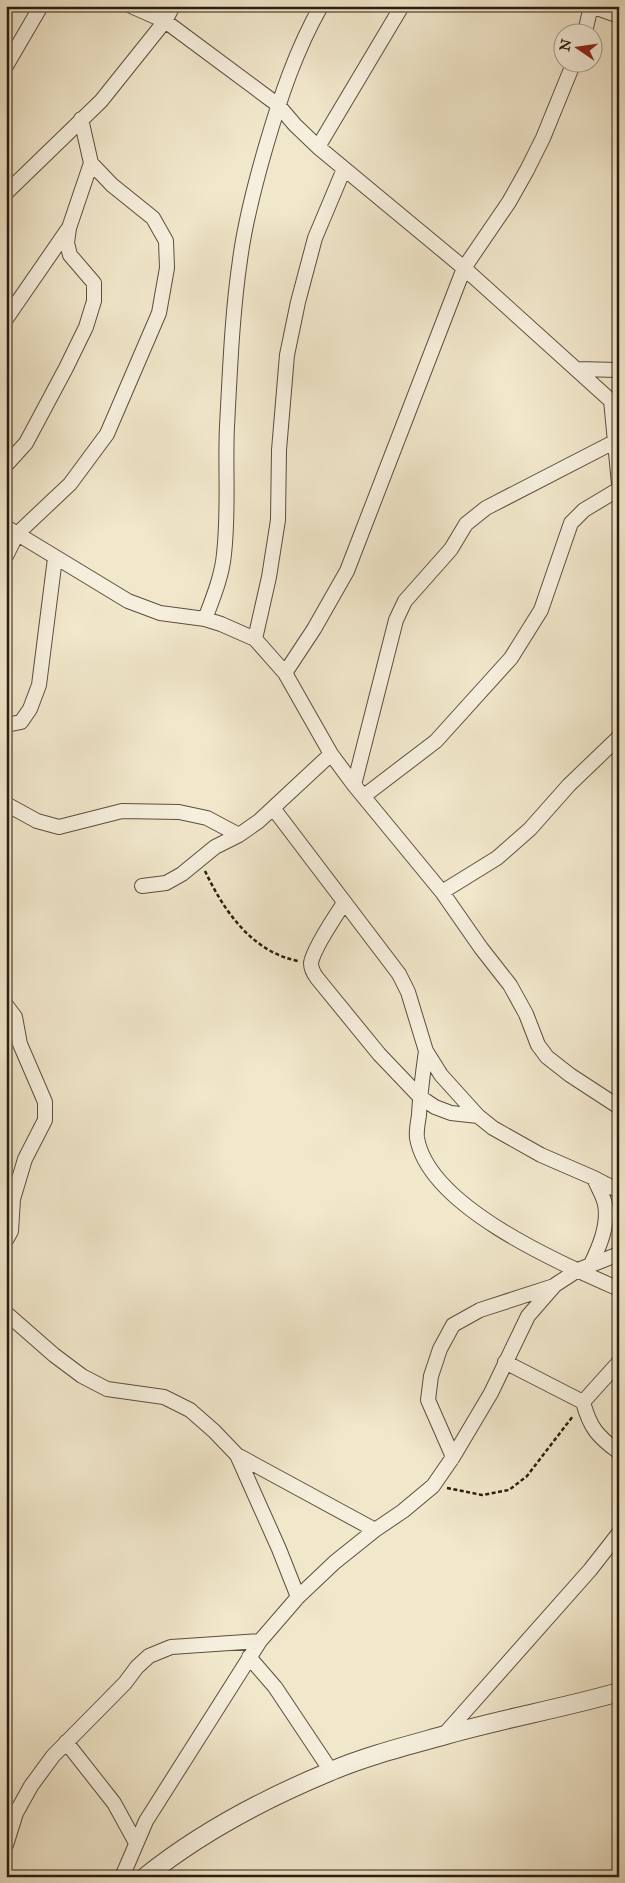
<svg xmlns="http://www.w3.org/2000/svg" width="625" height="1883" font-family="'IM FELL Great Primer',serif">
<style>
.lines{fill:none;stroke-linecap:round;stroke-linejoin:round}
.minor-casing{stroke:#5c4e3e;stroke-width:16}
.tertiary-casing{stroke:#5c4e3e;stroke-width:20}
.path{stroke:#2a1b0f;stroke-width:2.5;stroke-dasharray:4 2.5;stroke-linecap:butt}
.minor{stroke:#f6efdd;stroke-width:14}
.tertiary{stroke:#f6efdd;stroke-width:18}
</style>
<rect width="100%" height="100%" fill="#f1e7cb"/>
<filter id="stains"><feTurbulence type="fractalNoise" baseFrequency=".004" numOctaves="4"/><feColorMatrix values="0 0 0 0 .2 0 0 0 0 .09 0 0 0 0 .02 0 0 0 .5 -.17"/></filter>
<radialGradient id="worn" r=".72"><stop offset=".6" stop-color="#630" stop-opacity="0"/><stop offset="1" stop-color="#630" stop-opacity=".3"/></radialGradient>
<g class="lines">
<g class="minor-casing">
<path id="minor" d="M131 6 165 21 278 105 295 125 318 147 464 268 619 408
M591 6 619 16
M585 32 591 6
M6 66 41 6
M318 147 402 6
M6 193 101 101 165 21 173 6
M6 319 68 229
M577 369 619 370
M611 400 619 484
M6 465 26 443 66 368 86 327 94 301V283L70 255 67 243 69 228 91 163 81 119
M6 527 128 601 160 613 205 619 221 624 255 639 285 673 331 754 354 785 442 892 481 948 510 985 526 1014 538 1045 547 1057 570 1075 619 1107
M6 556 17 534 70 484 107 434 159 313 167 268 166 241 153 218 112 185 91 163
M205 619C213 598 222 576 224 554 229 511 225 468 227 426 230 371 232 314 240 260 245 221 255 184 266 146 280 98 296 50 321 6
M255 639 269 577 278 520 279 450 287 355 298 302 315 238 344 169
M285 673 314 629 347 571 464 268 509 202 527 170 543 138 574 62
M6 725 21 722 30 709 39 685 55 558
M354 785 396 620 405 601 451 549 466 524 486 508 614 442
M364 796 436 741 511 658 541 610 571 523 584 510 619 489
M6 804 37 821 59 827 122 811 179 812 207 818 239 835
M273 808 399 974 408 992 426 1051 441 1075 478 1116 493 1128 541 1155 594 1178 619 1191
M142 886 166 883 182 874 215 847 239 835 259 821 331 754
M442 892 497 858 530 829 569 785 619 737
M344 903C336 915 313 950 311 963 311 969 314 974 317 978L379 1054 420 1097 435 1107 451 1113 478 1116
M6 1005 15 1017 20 1044 45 1102V1120L25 1159 13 1199 11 1231 6 1240
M426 1051C423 1072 420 1093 419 1115 418 1122 416 1131 417 1138 429 1207 560 1263 619 1289
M590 1266C599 1248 609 1225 605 1204 603 1195 597 1186 594 1178
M6 1313 54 1355 82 1376 107 1389 164 1397 190 1410 214 1431 237 1455 375 1530
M505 1362 583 1402C590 1428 598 1437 619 1452
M583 1402 619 1362
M237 1455 279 1549 298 1597
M453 1457 428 1400 431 1376 440 1349 453 1325 480 1310 554 1286
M249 1657 275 1687 331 1771
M443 1736 590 1570 619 1533
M66 1742 114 1803 136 1843
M6 1845 16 1813 31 1786 53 1756 125 1683 137 1667 149 1656 171 1647 260 1641
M122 1877 146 1821 260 1641 298 1597 335 1562 375 1530 403 1511 433 1486 453 1457 491 1393 528 1316 555 1285 578 1270 619 1254"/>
</g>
<g class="tertiary-casing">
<path id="tertiary" d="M145 1877C201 1832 264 1799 329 1772 363 1757 406 1746 442 1736 500 1719 560 1709 619 1692"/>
</g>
<path class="path" d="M205 871C224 911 252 952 298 961
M447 1488 482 1495 509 1490 527 1476 573 1416"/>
<use href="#minor" class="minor"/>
<use href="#tertiary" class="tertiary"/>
</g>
<rect width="625" height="1883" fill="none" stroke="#f1e7cb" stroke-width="25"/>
<rect x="8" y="8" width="610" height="1868" fill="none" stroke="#2a1b0f" stroke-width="2.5"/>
<rect x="12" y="12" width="600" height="1858" fill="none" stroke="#2a1b0f"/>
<g transform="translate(578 48) rotate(283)"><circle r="24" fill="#f6efdd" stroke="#a49a8b"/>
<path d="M0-4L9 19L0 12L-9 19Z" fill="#8f2418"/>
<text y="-8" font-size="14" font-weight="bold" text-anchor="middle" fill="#2a1b0f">N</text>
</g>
<rect width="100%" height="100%" filter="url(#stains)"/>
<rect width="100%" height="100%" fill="url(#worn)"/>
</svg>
